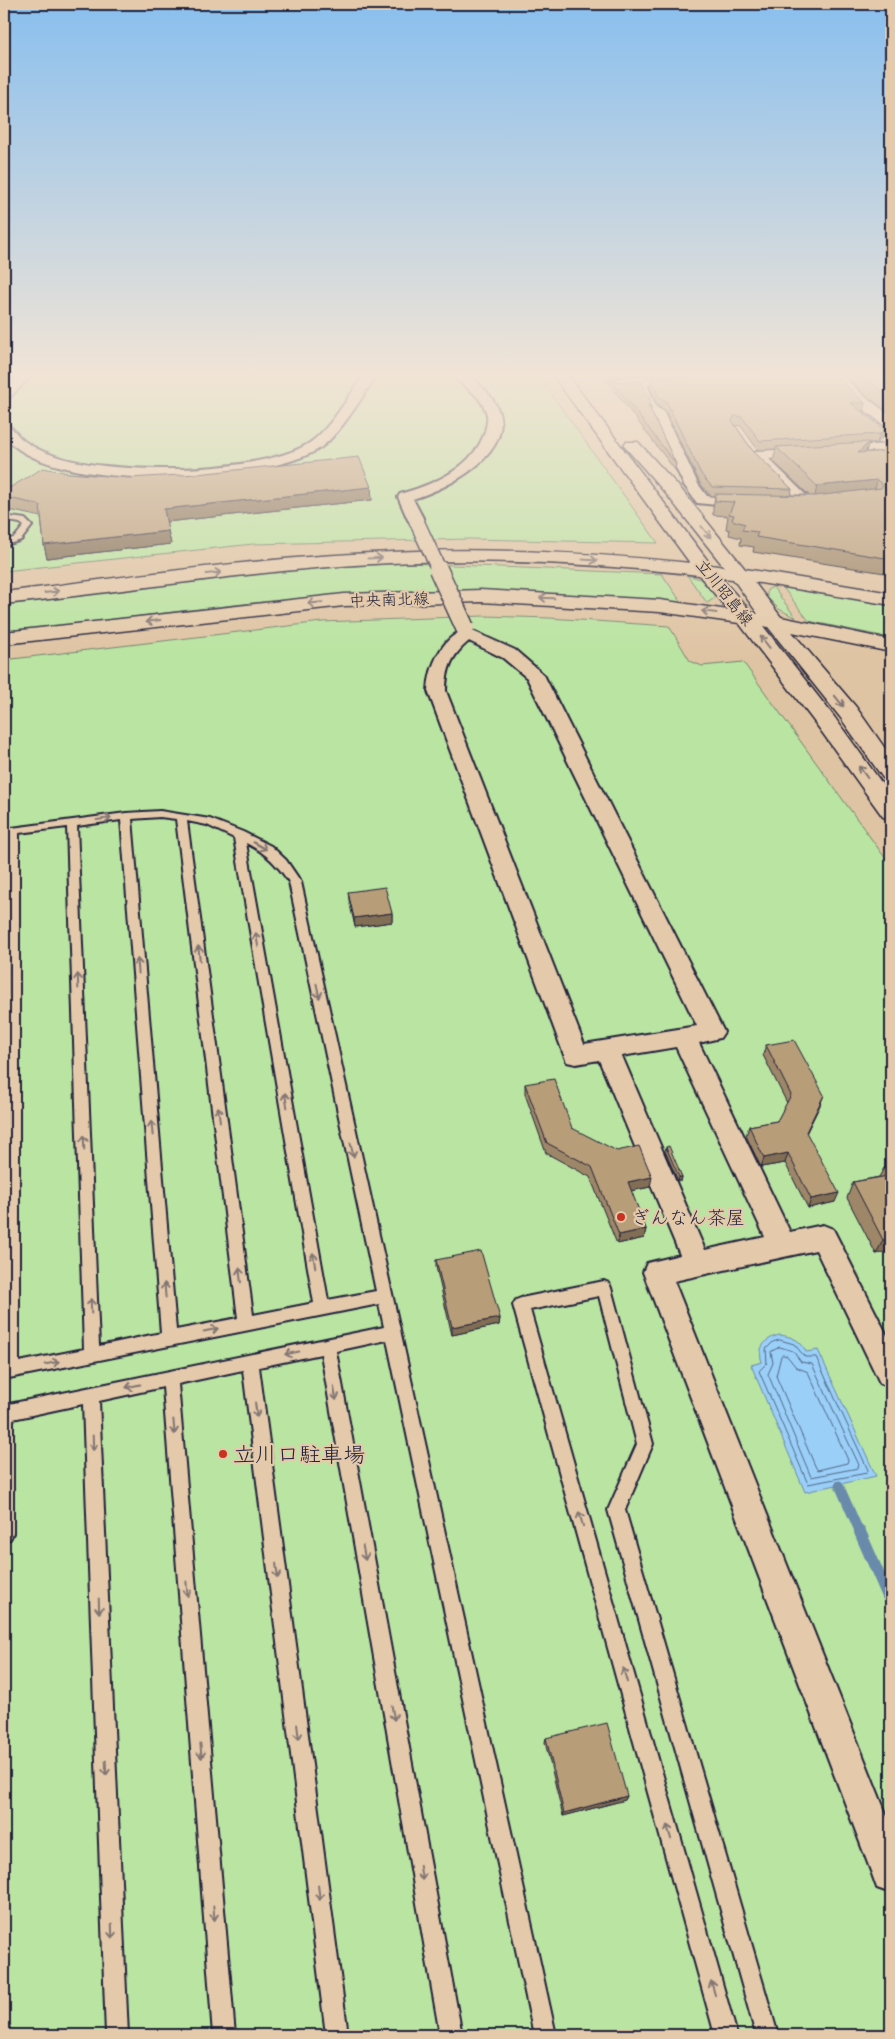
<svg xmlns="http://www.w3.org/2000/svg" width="895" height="2039" font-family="'Architects Daughter','Klee One',sans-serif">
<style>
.green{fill:#b9e4a1;stroke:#6e836e}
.water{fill:#9acff8;stroke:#6a8aac}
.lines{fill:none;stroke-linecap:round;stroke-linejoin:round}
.shore{stroke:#526787;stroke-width:1}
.stream-far1{stroke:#6a8aac;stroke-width:9}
.stream{stroke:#6a8aac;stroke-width:12}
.lane-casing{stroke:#22223b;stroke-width:4}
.street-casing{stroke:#22223b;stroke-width:4}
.secondary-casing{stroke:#22223b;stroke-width:3}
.lane{fill:#e4caab;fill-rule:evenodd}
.street{fill:#e4caab;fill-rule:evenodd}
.secondary{fill:#e4caab;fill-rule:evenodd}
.street-bridge-far1-casing{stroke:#22223b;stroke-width:17;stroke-linecap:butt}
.street-bridge-casing{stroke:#22223b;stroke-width:21;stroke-linecap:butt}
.street-bridge-far1{stroke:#e4caab;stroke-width:14}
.street-bridge{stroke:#e4caab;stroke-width:18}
.wall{fill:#9e8768;stroke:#22223b;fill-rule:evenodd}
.shaded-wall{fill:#816e55;stroke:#22223b}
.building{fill:#b89d79;stroke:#22223b}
.oneway{stroke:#837673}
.poi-dot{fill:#c8321e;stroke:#e4caab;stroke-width:2}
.labels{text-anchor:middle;stroke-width:4.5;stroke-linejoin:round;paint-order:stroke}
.far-street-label{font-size:16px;fill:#22223b;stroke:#e4caab}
.poi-label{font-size:19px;fill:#22223b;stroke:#e4caab;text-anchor:start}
.near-poi-label{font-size:22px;fill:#22223b;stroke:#e4caab;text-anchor:start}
</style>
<rect width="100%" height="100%" fill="#dfc4a3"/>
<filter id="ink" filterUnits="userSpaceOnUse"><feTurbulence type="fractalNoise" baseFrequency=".02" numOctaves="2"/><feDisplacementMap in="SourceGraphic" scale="10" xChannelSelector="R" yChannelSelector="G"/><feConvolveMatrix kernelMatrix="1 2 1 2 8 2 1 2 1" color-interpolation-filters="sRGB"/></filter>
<g filter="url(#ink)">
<path class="green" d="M4 373H536L658 543 470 539 253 544 4 571Z
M407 563 662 574 681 602C592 597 503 588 413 591 276 596 140 617 4 633V603L293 570Z
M687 575 700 579 716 597 707 603Z
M781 585 891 604V638L809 621Z
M773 587 796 618 779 609 767 597V590Z
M484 616 549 618 669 626 690 661 702 666 743 662 891 866V2035H4V660L322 622Z"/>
<path class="water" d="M780 1335C793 1337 801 1340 806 1352L818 1350 876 1476 805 1492 751 1365 762 1362C757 1348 765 1338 780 1335Z"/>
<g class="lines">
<path class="shore" d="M780 1340 794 1344 805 1357H816L868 1470 867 1473 808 1484 759 1371 767 1363 766 1349 773 1342Z
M780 1347 793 1351 801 1362 812 1364 859 1465 858 1468 811 1477 768 1374 773 1363 771 1352Z
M783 1355 787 1356 796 1367 808 1372 848 1460 847 1463 818 1470 816 1468 776 1376 781 1356Z"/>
<path class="stream-far1" d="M839 1485 860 1533"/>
<path class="stream" d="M860 1532 891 1603"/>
<g class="lane-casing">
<path id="lane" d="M643 380 646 382 658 412 653 411 640 382Z
M4 516 25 519 32 526 21 540 4 546V542L15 537 24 526 20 523 4 520Z
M160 811 210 819 243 832 271 846 286 860 301 882 556 2035H534L387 1340 336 1351 462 2035H440L321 1354 259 1367 348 2035H326L243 1370 178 1384 235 2035H213L163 1387 99 1401 128 2035H106L83 1404 13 1419V1533L10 1539 4 1542V1405L384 1327 379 1304 4 1379 9 835H4V829L126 813ZM160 817 176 819 238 1318 176 1330 132 819ZM121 820 161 1333 99 1346 77 826ZM187 821 207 825 234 838 314 1303 253 1315ZM67 827 84 1349 19 1362V833ZM246 843C266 853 277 864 289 882L376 1291 328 1300Z
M604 1281 609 1283 611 1288 653 1444 625 1510 778 2035H756L608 1510 637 1444 599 1296 530 1310 737 2035H715L513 1305 516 1300 521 1298Z"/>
</g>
<g class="street-casing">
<path id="street" d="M20 373H34L9 398 4 399V388Z
M365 373H378C364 394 338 438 317 450 258 484 49 494 4 436V423C12 425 16 435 23 440 31 446 41 451 50 454 105 476 257 475 308 444 330 430 350 394 365 373Z
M451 373C469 373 474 378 486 391 533 443 456 486 413 499L424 520 421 523H411L408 520 398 497 400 494C434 484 474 468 485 431 487 423 489 417 485 409 478 392 461 386 451 373Z
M684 376 690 380 689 383 617 386 611 382 617 378Z
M656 407 663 411 698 484 707 496 751 501 753 504 751 507 746 508 697 503 684 485 649 411Z
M891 444V452L769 459 813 502 815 505 813 508H784L782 505 784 502 795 501 750 455 757 451Z
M468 629 515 650 544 675 724 1032 720 1038 699 1043 790 1232 823 1225 833 1229 891 1343V1387L880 1383 816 1250 674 1281 891 1826V1893L877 1888 872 1874 643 1272 647 1263 680 1255 599 1060 576 1064 567 1062 564 1055 428 691C429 667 442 635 468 629ZM469 641 503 658 527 678 697 1026 584 1044 446 691C446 669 452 655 469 641ZM676 1047 765 1237 705 1250 622 1056Z"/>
</g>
<g class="secondary-casing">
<path id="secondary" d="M551 373H566L711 565 724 567 668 496 626 448 624 445 626 442H638L680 488 745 569 891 593V605L754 582 781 617 891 640V652L792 632 856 707 891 757V780L883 778 840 717 768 627 763 626 835 718 891 796V819L883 817 819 728 739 623 660 612 481 602 344 606 4 644V632L344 594 481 590 660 600 728 610 699 575C597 564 493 558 390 563 261 569 133 591 4 604V592C133 576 262 557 392 552 491 547 591 553 690 563ZM721 578 733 579 758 614 752 613Z
M824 373H840L863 395 891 416V428L885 426 853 401Z"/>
</g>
<use href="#lane" class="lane"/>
<use href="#street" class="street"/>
<use href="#secondary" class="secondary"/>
<g class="street-bridge-far1-casing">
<path id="street-bridge-far1" d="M416 520 439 570"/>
</g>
<g class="street-bridge-casing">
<path id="street-bridge" d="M438 569 465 628"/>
</g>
<use href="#street-bridge-far1" class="street-bridge-far1"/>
<use href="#street-bridge" class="street-bridge"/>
</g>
<path class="wall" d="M601 373H709L617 376 613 379 650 409 676 464 675 470Z
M843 373H891V411H887L864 394Z
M651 379 865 403 863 411H862L884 429 882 438 877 443H868L866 452 891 451V574L753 552 754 547 740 545 741 538 729 535 730 530 726 529 728 516 713 515V508L715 496H711L700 483 665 410 658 406 650 387ZM735 425 741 426 758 450 776 449 773 461 809 495H791L792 489 752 450Z
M69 473 129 478 371 487 372 500 166 522 171 544 47 558 44 545 41 517 4 509V491Z
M348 892 392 913V922L355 927 349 900Z
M766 1045 820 1105 806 1133 835 1202 808 1208 785 1163 761 1167 746 1136 749 1126 777 1121 787 1103 763 1055Z
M525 1084 572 1128 650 1187 631 1191 646 1229 644 1238 617 1244 590 1177 546 1153 525 1094Z
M666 1147 682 1177 681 1181H678L665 1151Z
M891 1166V1251L876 1254 847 1198 853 1182 879 1177 884 1168Z
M436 1260 500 1318 499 1325 452 1335 436 1267Z
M546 1738 627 1796 625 1800 563 1816 545 1742Z"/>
<path class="shaded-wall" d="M612 373H617V376L611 380 610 378 611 374Z
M884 429 882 438 877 443 880 434Z
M869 442 865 455 858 453Z
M877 480 874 494 814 500 817 486Z
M371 487 372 500 166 522 164 509Z
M168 531 171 544 47 558 44 545Z
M392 913V922L355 927 354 918Z
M824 1095 820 1105 802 1142 806 1132Z
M788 1153 785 1163 761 1167 764 1158Z
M652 1177 650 1187 626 1192 628 1182Z
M679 1177H682L681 1181H678Z
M839 1193 835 1202 808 1208 811 1199Z
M646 1229 644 1238 617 1244 619 1235Z
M891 1238V1251L876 1254 883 1240Z
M500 1318 499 1325 452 1335V1327Z
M627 1796 625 1800 563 1816 564 1813Z"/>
<path class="building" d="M606 373H612L611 374V377L618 382 641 381 651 402 648 405 676 464Z
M770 373H833L865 403H851L884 429 880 434 760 441 742 417 734 416 732 421 752 450 792 489 712 487 701 474 666 401 659 397 651 379 709 377Z
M860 373H891V397L867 380Z
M869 442 858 453 891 451V559L756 537 758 532 742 530 745 524 732 520 734 515 729 514 734 502 715 501V494L816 496 881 488 883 485 877 480 817 486 776 447Z
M359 457 371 487 164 509 168 531 44 545 40 505 4 497V491L43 468 69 473 129 478 197 474Z
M385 887 392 913 354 918 348 892Z
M794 1040 824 1095 806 1132 839 1193 811 1199 788 1153 764 1158 749 1126 777 1121 791 1095 766 1045Z
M554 1079 572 1128 617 1151 639 1146 652 1177 628 1182 646 1229 619 1235 592 1167 547 1143 525 1084Z
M669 1146 682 1177H679L666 1147Z
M891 1166V1238L883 1240 853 1182 888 1176 884 1168Z
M481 1251 500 1318 452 1327 436 1260Z
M607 1723 627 1796 564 1813 546 1738Z"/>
<defs><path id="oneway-shaft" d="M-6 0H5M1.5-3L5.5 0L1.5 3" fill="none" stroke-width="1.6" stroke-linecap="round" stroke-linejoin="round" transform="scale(1.25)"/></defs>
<g class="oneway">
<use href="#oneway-shaft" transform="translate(706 532) rotate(51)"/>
<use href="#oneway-shaft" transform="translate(375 558) rotate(-3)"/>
<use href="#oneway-shaft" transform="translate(590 560) rotate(4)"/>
<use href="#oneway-shaft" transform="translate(214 573) rotate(-7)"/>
<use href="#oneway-shaft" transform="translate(52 592) rotate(-7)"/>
<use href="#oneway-shaft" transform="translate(547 598) rotate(-178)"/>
<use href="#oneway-shaft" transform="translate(315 603) rotate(175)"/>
<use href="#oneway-shaft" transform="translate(709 612) rotate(-172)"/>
<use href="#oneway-shaft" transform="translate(153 621) rotate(173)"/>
<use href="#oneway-shaft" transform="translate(765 642) rotate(-128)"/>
<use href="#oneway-shaft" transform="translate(839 701) rotate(51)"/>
<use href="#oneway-shaft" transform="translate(863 772) rotate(-126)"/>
<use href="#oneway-shaft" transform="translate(104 819) rotate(-8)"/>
<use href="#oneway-shaft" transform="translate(260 846) rotate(29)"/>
<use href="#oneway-shaft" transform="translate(257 940) rotate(-100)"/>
<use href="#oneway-shaft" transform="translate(199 953) rotate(-97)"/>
<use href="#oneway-shaft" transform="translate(138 966) rotate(-95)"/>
<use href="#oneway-shaft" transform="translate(78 981) rotate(-92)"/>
<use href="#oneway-shaft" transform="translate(318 991) rotate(78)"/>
<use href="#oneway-shaft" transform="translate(286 1100) rotate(-100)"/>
<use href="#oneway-shaft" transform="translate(219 1114) rotate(-97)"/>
<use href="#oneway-shaft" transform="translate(152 1128) rotate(-95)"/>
<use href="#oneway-shaft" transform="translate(84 1143) rotate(-92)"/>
<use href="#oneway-shaft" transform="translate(352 1150) rotate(78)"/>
<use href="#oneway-shaft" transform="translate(314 1260) rotate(-100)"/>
<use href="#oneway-shaft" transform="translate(240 1275) rotate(-97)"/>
<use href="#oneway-shaft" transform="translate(165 1290) rotate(-95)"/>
<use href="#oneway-shaft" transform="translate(91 1306) rotate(-92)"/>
<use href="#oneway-shaft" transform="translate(211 1330) rotate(-11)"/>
<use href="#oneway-shaft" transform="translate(292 1353) rotate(168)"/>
<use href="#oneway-shaft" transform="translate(52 1363) rotate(-12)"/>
<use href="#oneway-shaft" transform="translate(133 1386) rotate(168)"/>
<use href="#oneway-shaft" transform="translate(335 1393) rotate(80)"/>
<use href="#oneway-shaft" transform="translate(256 1410) rotate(83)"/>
<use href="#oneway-shaft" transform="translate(174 1427) rotate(85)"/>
<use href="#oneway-shaft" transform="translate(93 1443) rotate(88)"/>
<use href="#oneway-shaft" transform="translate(581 1519) rotate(-106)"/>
<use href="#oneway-shaft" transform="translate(364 1553) rotate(80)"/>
<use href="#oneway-shaft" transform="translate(277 1571) rotate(83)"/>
<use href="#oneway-shaft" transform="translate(187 1589) rotate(85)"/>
<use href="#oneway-shaft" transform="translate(99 1606) rotate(88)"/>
<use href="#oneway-shaft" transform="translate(625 1675) rotate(-106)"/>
<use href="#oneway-shaft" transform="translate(393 1713) rotate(80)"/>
<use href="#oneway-shaft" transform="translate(298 1732) rotate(83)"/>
<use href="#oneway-shaft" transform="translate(201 1751) rotate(85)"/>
<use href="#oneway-shaft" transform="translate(106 1768) rotate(88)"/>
<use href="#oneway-shaft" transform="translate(669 1832) rotate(-106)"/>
<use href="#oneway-shaft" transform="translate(421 1873) rotate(80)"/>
<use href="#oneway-shaft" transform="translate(319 1893) rotate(83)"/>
<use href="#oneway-shaft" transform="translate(214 1913) rotate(85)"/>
<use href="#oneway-shaft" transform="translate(112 1931) rotate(88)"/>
<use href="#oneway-shaft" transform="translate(713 1988) rotate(-106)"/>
</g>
</g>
<linearGradient id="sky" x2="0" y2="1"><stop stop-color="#89bfee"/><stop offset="0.57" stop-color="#f1e4d6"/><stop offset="1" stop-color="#f1e4d6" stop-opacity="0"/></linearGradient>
<rect width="895" height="659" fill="url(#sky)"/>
<g class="poi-dot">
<circle cx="621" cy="1217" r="5"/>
<circle cx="223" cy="1454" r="5"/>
</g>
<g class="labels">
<g class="far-street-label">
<text transform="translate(725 592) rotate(51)" y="6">立川昭島線</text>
<text transform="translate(389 599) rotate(-2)" y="6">中央南北線</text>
</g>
<g class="poi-label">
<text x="631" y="1224">ぎんなん茶屋</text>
</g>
<g class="near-poi-label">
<text x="233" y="1462">立川口駐車場</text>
</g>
</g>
<rect width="895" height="2039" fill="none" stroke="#e4caab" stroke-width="20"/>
<rect x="10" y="10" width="875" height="2019" fill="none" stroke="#22223b" stroke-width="2" filter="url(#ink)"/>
</svg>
